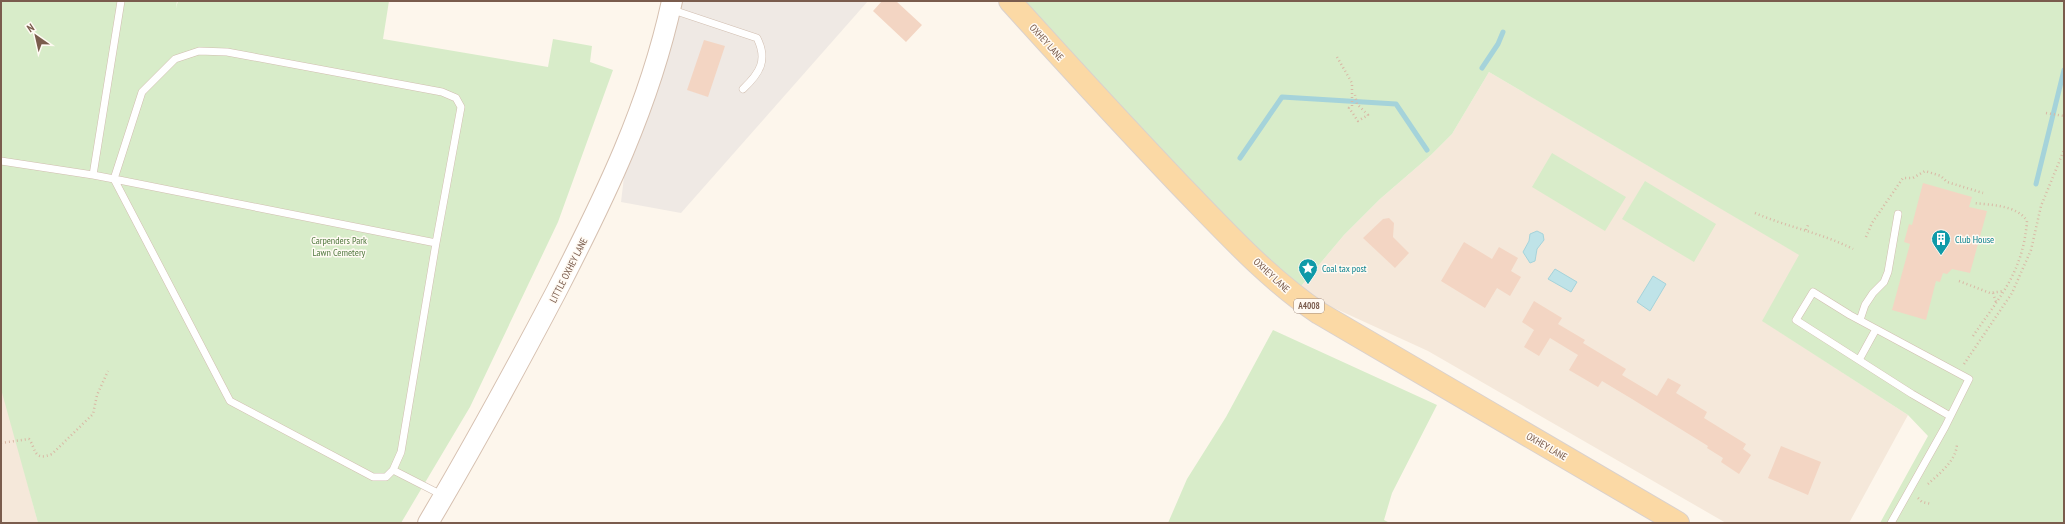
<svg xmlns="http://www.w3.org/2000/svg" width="2065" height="524" font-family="'PT Sans Narrow',sans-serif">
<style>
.residential{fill:#f5e8da}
.industrial{fill:#efe9e4}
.green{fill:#d8ecc9}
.water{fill:#bfe3e8;stroke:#a5d3da}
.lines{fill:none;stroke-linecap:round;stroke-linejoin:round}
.stream{stroke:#a5d3da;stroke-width:5}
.building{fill:#f3d5c3}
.lane-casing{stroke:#d1beb0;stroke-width:8}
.secondary-casing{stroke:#d6c0b0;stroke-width:22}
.primary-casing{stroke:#dad1cd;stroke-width:24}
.path{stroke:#d9b8a5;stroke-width:2.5;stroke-dasharray:1 3;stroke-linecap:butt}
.lane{stroke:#fff;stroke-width:7}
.secondary{stroke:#fff;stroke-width:20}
.primary{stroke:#fbd9a5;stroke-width:22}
.labels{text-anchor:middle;stroke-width:3;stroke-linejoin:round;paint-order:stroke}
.shield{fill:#fffaf3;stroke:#a28b7f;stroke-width:1}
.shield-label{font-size:9px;font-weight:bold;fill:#7a5c4d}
.street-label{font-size:10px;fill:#7a5c4d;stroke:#fffaf3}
.culture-label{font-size:10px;fill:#0d838f;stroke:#fffaf3;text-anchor:start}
.park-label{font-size:10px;fill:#537a41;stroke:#fffaf3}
</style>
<rect width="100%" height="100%" fill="#fdf6ec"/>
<path class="residential" d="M1489 72 1800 255 1763 321 1908 415 1849 523H1726L1428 351 1297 291 1344 235 1380 199 1431 155 1452 134Z
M1 389 3 391 38 523H1Z"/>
<path class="industrial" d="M681 1H868L681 213 621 202 624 177Z"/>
<path class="green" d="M1 1H177L176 8 178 1H389L383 39 548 67 553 39 592 46 590 62 613 70 558 222 470 407 401 523H38L1 389Z
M1021 1H2064V523H1880L1928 436 1908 415 1762 321 1799 255 1489 72 1452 134 1431 155 1380 199 1344 235 1297 291 1034 21Z
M1552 153 1626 197 1605 231 1532 187Z
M1645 181 1716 224 1694 262 1622 219Z
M1273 330 1437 405 1392 493 1384 520 1390 523H1168L1187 479 1226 417Z"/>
<path class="water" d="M1537 231 1543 234 1544 240 1537 249 1535 261 1530 263 1523 252 1529 241 1530 234Z
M1555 269 1577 282 1571 292 1548 279Z
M1653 276 1666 284 1650 311 1637 302Z"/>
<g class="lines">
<path class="stream" d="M1482 68 1498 44 1503 32
M1240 158 1282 97 1396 104 1427 150
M2036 184 2064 70"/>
</g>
<path class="building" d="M882 1H896L922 25 906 42 873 11Z
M704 40 725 46 708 97 687 90Z
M1923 183 1972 197 1969 207 1987 211 1970 273 1952 269 1947 274 1943 273 1940 282 1936 281 1926 320 1892 310 1910 244 1904 242 1909 224 1912 225Z
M1389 218 1394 223 1393 237 1409 253 1395 268 1363 238 1383 219Z
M1464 242 1492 259 1499 247 1518 258 1511 271 1521 277 1510 296 1497 288 1485 308 1441 281Z
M1534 301 1562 318 1558 324 1585 340 1583 343 1626 369 1622 375 1657 396 1668 378 1681 385 1676 393 1707 412 1704 418 1746 444 1743 449 1751 455 1739 474 1721 462 1723 458 1707 448 1708 446 1632 399 1602 381 1598 387 1569 370 1578 355 1550 338 1539 356 1524 347 1534 330 1522 322Z
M1781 446 1821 462 1808 495 1768 478Z"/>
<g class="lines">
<g class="lane-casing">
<path id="lane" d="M670 9 757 38C768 60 760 73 743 89
M1 161 93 175 121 1
M93 175 114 179 142 92 175 59 199 51 227 52 442 92 456 98 461 107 436 243
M114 179 436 243 401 452 393 470 386 477H373L230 401Z
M1860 320 1865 305 1873 293 1884 282 1888 272 1898 214
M1859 360 1876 329
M393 470 442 495
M1891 523 1945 427 1969 379 1850 315 1813 292 1796 320 1912 394 1950 416"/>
</g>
<g class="secondary-casing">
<path id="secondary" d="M428 523C473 447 515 370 556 292 605 197 649 107 672 1"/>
</g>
<g class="primary-casing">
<path id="primary" d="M1010 1C1066 63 1123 125 1181 186 1224 230 1267 278 1319 313L1678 523"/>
</g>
<path class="path" d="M1337 57 1352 83V106L1349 108 1358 121 1368 115 1357 104 1355 95
M2046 113 2064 116
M1755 213C1787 227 1822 233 1853 249
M1806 230 1808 225
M1866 237 1872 223 1903 178H1913L1925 171 1941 176 1947 182 1983 193
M1959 281 1990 293 2004 291
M1993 293 1996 302
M1973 336C2001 295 2023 272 2027 221 2017 205 1991 205 1974 203
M1964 364 2012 293 2031 250 2041 206 2064 150
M1 443 29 439C36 448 33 462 52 454L93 414 97 395 108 371
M1928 484C1940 473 1957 460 1957 443
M1918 498 1922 502 1931 504"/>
<use href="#lane" class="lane"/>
<use href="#secondary" class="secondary"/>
<use href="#primary" class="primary"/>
</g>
<defs>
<g id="building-pin" transform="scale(1)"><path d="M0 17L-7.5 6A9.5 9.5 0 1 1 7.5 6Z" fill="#0f9aa8" stroke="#fffaf3"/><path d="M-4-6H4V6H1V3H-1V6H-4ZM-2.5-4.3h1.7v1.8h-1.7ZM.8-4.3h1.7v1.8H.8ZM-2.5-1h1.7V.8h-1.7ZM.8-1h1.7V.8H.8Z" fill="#fff"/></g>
<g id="sight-pin" transform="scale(1)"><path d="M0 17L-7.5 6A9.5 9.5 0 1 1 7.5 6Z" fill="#0f9aa8" stroke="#fffaf3"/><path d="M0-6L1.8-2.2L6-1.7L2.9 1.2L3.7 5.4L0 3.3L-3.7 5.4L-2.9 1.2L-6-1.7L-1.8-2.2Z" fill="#fff"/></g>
</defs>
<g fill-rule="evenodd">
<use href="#building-pin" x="1941" y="239"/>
<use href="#sight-pin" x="1308" y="268"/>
</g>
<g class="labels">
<rect class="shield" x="1294" y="299" width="30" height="14" rx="3"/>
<g class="shield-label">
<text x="1309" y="309">A4008</text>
</g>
<g class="street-label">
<text transform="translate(1047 42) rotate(48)" y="4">OXHEY LANE</text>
<text transform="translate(568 270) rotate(-63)" y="4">LITTLE OXHEY LANE</text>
<text transform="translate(1272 275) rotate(43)" y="4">OXHEY LANE</text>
<text transform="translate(1547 446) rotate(30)" y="4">OXHEY LANE</text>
</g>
<g class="culture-label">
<text x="1955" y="243">Club House</text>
<text x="1322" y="272">Coal tax post</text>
</g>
<g class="park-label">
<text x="339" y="244">Carpenders Park<tspan x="339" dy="12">Lawn Cemetery</tspan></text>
</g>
</g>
<rect width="2065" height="524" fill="none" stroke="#7a5c4d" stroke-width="4"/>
<g transform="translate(36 36) rotate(326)" stroke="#fffaf3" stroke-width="3" paint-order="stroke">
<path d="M0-3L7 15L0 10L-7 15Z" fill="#7a5c4d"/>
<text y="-6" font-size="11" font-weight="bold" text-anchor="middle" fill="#7a5c4d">N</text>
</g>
</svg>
